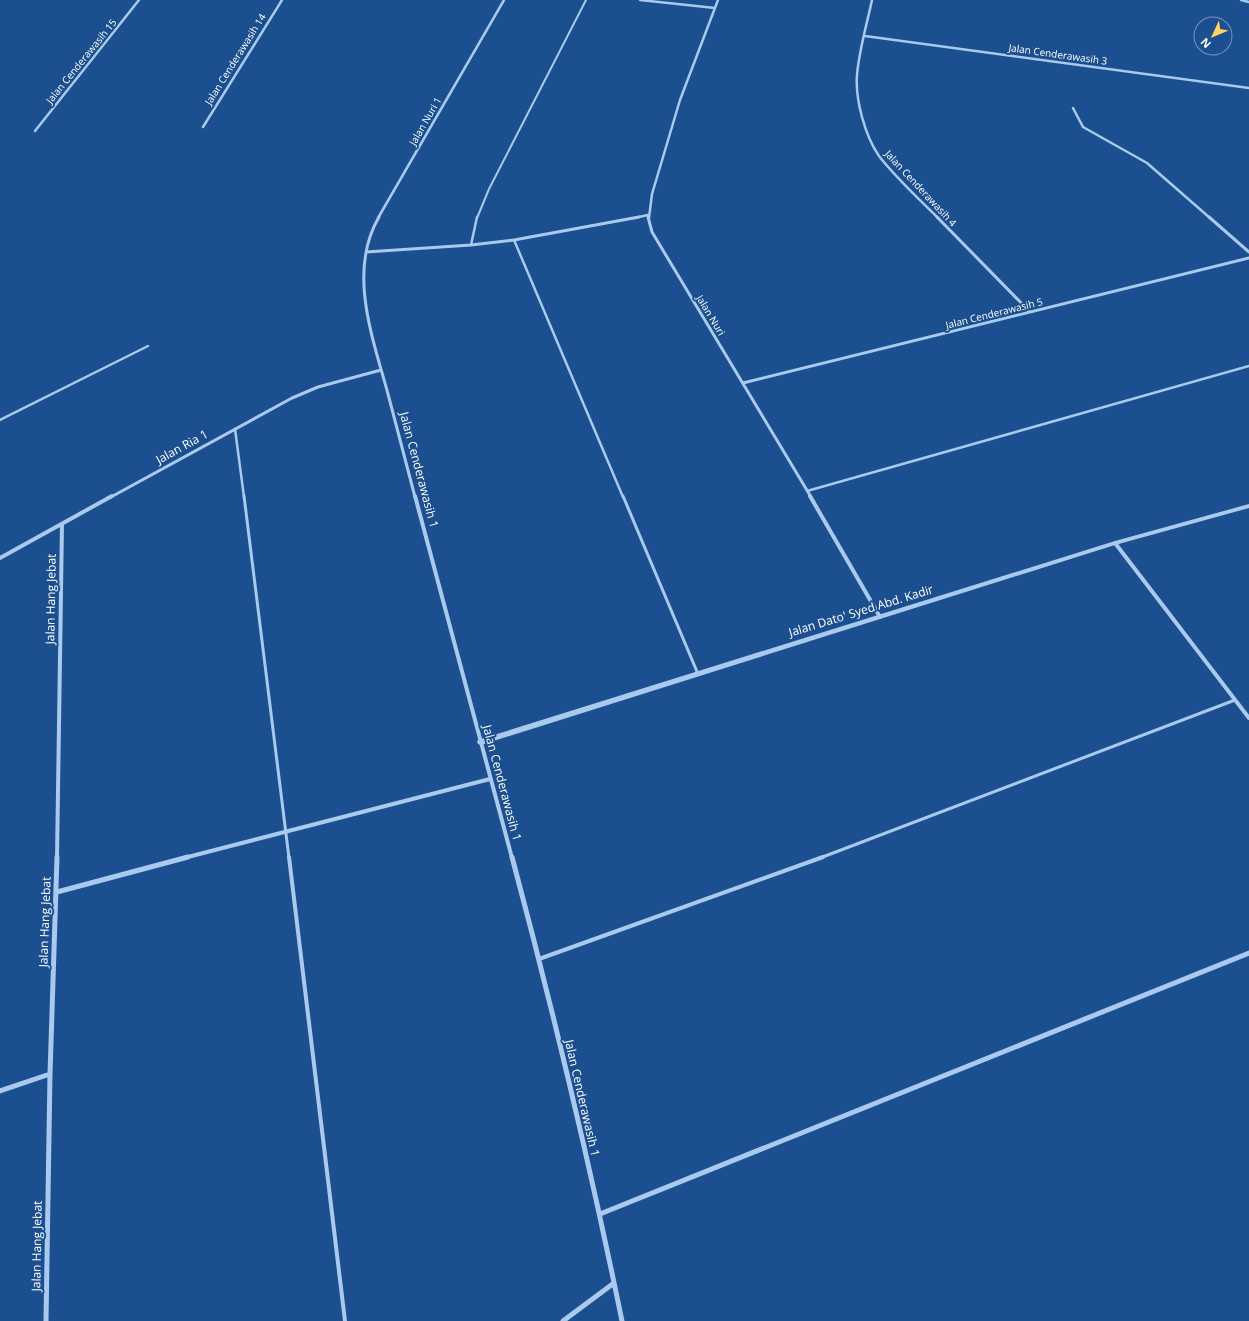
<svg xmlns="http://www.w3.org/2000/svg" width="1249" height="1321" font-family="'Open Sans',sans-serif">
<style>
.lines{fill:none;stroke-linecap:round;stroke-linejoin:round}
.service-far3{stroke:#a9c9ee;stroke-width:2}
.service-far2{stroke:#a9c9ee;stroke-width:2.5}
.service-far1{stroke:#a9c9ee;stroke-width:3}
.service{stroke:#a9c9ee;stroke-width:4}
.minor-far3{stroke:#a9c9ee;stroke-width:2.5}
.minor-far2{stroke:#a9c9ee;stroke-width:3}
.minor-far1{stroke:#a9c9ee;stroke-width:4}
.minor{stroke:#a9c9ee;stroke-width:5}
.tertiary{fill:#a9c9ee;fill-rule:evenodd}
.labels{text-anchor:middle;stroke-width:4;stroke-linejoin:round;paint-order:stroke}
.far-street-label{font-size:10px;fill:#fff;stroke:#1b4f8f}
.street-label{font-size:12px;fill:#fff;stroke:#1b4f8f}
</style>
<rect width="100%" height="100%" fill="#1b4f8f"/>
<g class="lines">
<path class="service-far3" d="M477 218 489 189 586 0"/>
<path class="service-far2" d="M514 240 623 497
M471 245 477 217
M0 420 148 346
M235 429 244 497
M807 491 1249 366"/>
<path class="service-far1" d="M244 496 289 858
M623 496 698 674
M820 858 1235 700"/>
<path class="service" d="M289 857 345 1321
M539 959 823 857"/>
<path class="minor-far3" d="M640 0 715 8
M872 0C867 24 859 50 857 75 855 99 865 136 879 156 896 178 918 198 938 218
M1241 0 1249 2
M865 36 1249 88
M1073 108 1083 127 1147 163 1210 218
M203 127 282 0
M35 131 139 0
M378 218 504 0
M634 218 648 215
M649 218 652 194 680 100 718 0"/>
<path class="minor-far2" d="M379 217C347 271 373 339 388 394 397 429 406 463 415 497
M648 217 652 232 811 497
M937 217 1030 312
M1209 217 1249 252
M366 252 471 245 514 240 639 217
M743 383 1249 258
M111 497 292 398 318 387 381 370"/>
<path class="minor-far1" d="M415 496 512 858
M810 496 880 617
M1115 543 1249 718
M0 558 112 496
M57 858 62 524
M184 858 490 779"/>
<path class="minor" d="M512 857C553 1010 590 1165 622 1321
M57 892 188 857
M0 1091 50 1074
M600 1214 1249 953
M46 1321 50 1074 57 857
M563 1321 614 1283"/>
<path class="tertiary" d="M1249 504V508L1115 545 481 745 478 744 477 742 478 740 481 739 1115 541Z"/>
</g>
<g class="labels">
<g class="far-street-label">
<text transform="translate(1058 54) rotate(8)" y="4">Jalan Cenderawasih 3</text>
<text transform="translate(235 59) rotate(-58)" y="4">Jalan Cenderawasih 14</text>
<text transform="translate(81 61) rotate(-51)" y="4">Jalan Cenderawasih 15</text>
<text transform="translate(425 121) rotate(-60)" y="4">Jalan Nuri 1</text>
<text transform="translate(921 188) rotate(47)" y="4">Jalan Cenderawasih 4</text>
<text transform="translate(994 313) rotate(-14)" y="4">Jalan Cenderawasih 5</text>
<text transform="translate(711 315) rotate(59)" y="4">Jalan Nuri</text>
</g>
<g class="street-label">
<text transform="translate(182 447) rotate(-29)" y="4">Jalan Ria 1</text>
<text transform="translate(419 470) rotate(75)" y="4">Jalan Cenderawasih 1</text>
<text transform="translate(51 599) rotate(-89)" y="4">Jalan Hang Jebat</text>
<text transform="translate(861 611) rotate(-17)" y="4">Jalan Dato' Syed Abd. Kadir</text>
<text transform="translate(502 783) rotate(75)" y="4">Jalan Cenderawasih 1</text>
<text transform="translate(45 922) rotate(-88)" y="4">Jalan Hang Jebat</text>
<text transform="translate(582 1098) rotate(77)" y="4">Jalan Cenderawasih 1</text>
<text transform="translate(37 1246) rotate(-89)" y="4">Jalan Hang Jebat</text>
</g>
</g>
<g transform="translate(1213 36) rotate(226)"><circle r="19" fill="#1b4f8f" stroke="#7695bc"/>
<path d="M0-3L7 15L0 10L-7 15Z" fill="#ffd166"/>
<text y="-6" font-size="11" font-weight="bold" text-anchor="middle" fill="#ffffff">N</text>
</g>
</svg>
